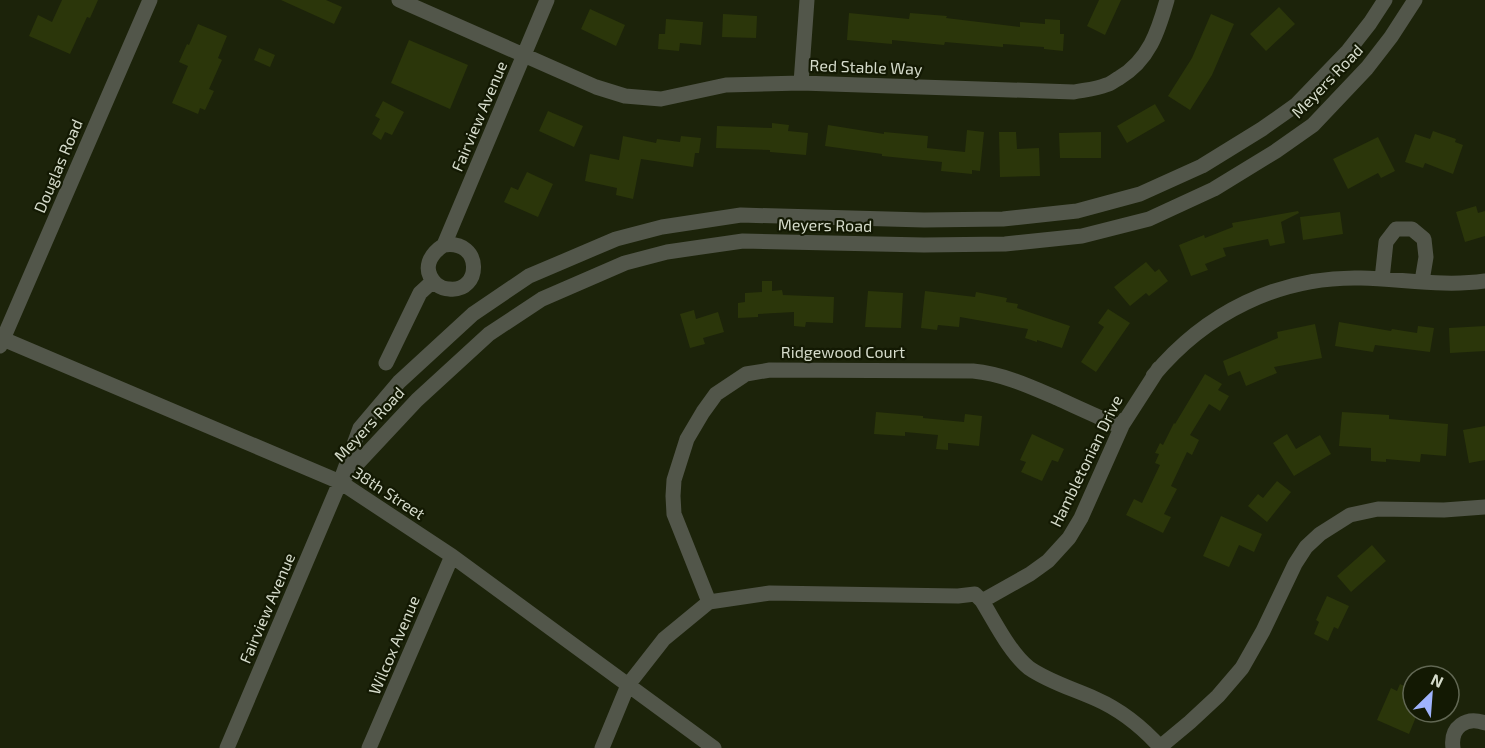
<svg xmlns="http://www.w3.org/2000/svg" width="1485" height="748" font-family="'Exo 2',sans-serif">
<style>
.building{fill:#2b360a}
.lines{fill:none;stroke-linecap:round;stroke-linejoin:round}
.minor{stroke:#52564a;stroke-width:15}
.labels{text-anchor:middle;stroke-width:4.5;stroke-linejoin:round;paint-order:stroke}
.street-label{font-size:16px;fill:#d5dbcb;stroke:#131903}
</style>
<rect width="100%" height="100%" fill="#1c230a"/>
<path class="building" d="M62 0H98L90 18 87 17 70 54 29 36 38 15 52 22Z
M281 0H326L342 7 334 24Z
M1099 0H1121L1105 35 1087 26Z
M1279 7 1295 24 1266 51 1250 34Z
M590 9 625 25 616 46 581 29Z
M849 13 909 19 910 13 947 16 946 18 1020 27V22L1045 24V19L1060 20V34H1064L1063 51 1044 49V47L1003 44V47L945 42 944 45 892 40V44L847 40Z
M723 14 757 16 756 38 722 37Z
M1211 14 1234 24 1212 75 1190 110 1168 96 1192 58Z
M666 19 703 22 701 45 680 43 679 51 658 49 659 34H665Z
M198 24 227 36 218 58 222 60 209 89 214 91 205 110 200 108 198 114 172 103 188 66 179 62 187 44 189 45Z
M409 40 468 65 450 109 391 83Z
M259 48 275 55 270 67 254 60Z
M383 101 404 112 392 135 385 132 381 140 372 134 380 119 375 116Z
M1155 104 1165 121 1127 143 1117 126Z
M548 111 583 126 574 147 539 131Z
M772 123 789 125 788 131 808 133 806 155 770 152V150L716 148 717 126 772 128Z
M828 125 884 134V132L928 136 927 148 965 152 967 130 984 132 980 171 972 170V174L941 171 942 162 882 156V154L825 146Z
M1433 131 1456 139 1455 142 1463 145 1453 174 1425 163 1423 168 1405 162 1415 134 1430 139Z
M999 132H1016L1017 149 1039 148 1040 176 1000 177Z
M1101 132V158H1060L1059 133Z
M623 136 656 143 657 139 680 142 681 136 701 138 699 153H695L693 167 641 159 633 199 616 195 617 188 585 181 590 154 619 160Z
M1378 137 1395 171 1381 178 1378 173 1348 189 1333 159Z
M527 172 553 184 538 217 504 202 511 187 518 190Z
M1476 206 1478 213 1485 211V236L1465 242 1456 212Z
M1298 211 1299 213 1281 222 1285 243 1270 246 1268 239 1223 248 1226 256 1205 264 1208 270 1191 276 1179 245 1204 235 1205 238 1233 227 1232 223Z
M1340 212 1343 234 1303 240 1300 217Z
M1146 262 1155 272 1159 269 1168 281 1149 296 1146 293 1130 306 1114 287Z
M762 281H772V291L782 290 783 295 834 297 833 323 806 322 805 327 794 326V312L758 314V317L738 318V303L745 302V293L762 292Z
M868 291 903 293 901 328 865 327Z
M925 291 975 297 976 292 1007 298 1006 302 1018 304 1017 308 1070 326 1062 348 1037 340V342L1025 338 1028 329 960 317 959 327 938 325 937 330 921 328Z
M1108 309 1130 323 1096 372 1081 362 1104 327 1098 323Z
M694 310 696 319 718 312 724 332 703 338 705 344 690 348 680 314Z
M1339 322 1391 331 1392 329 1417 333 1418 326 1434 328 1430 352 1375 345 1373 352 1335 346Z
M1315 324 1322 358 1274 367 1277 373 1246 386 1240 371 1228 376 1223 361 1278 338 1277 332Z
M1485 326V351L1450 353 1449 328Z
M1205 374 1222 384 1218 390 1229 396 1220 411 1209 404 1190 435 1199 440 1192 455 1187 452 1171 486 1177 489 1164 514 1171 517 1163 533 1126 515 1134 499 1142 503 1160 465 1155 463 1159 454 1155 453 1160 443 1163 445 1174 423 1175 424Z
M876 412 923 416V418L964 422 965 414 982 416 979 446 948 443V450L936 449 938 435 905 432V436L874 434Z
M1342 412 1389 415V419L1448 424 1446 456 1421 454 1420 462 1386 459V462L1371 461V448L1339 446Z
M1485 426V460L1469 463 1463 430Z
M1032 434 1064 449 1058 462 1052 460 1042 481 1021 472 1026 462 1020 460Z
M1287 434 1296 449 1320 435 1331 454 1294 476 1273 443Z
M1277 481 1291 492 1267 522 1248 506 1258 494 1263 498Z
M1221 516 1262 534 1254 552 1239 545 1229 567 1203 556Z
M1372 545 1386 561 1351 592 1337 576Z
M1327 596 1349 606 1338 629 1334 627 1328 641 1314 634 1319 622 1316 620Z
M1400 684 1413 690V712H1418L1409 734 1377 720 1391 688 1397 691Z"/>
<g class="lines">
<path class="minor" d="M399 0 596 87 625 96 661 99 726 85 801 83 1074 92C1084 90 1097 89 1106 85 1111 84 1115 80 1119 78 1149 60 1158 32 1167 0
M801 83 807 0
M444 245C483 239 482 293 449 289 443 289 440 287 436 284 421 269 430 254 444 245L547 0
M1382 279 1386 242 1396 229H1412L1424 239 1426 257 1422 281
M3 339 340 482 452 556 714 748
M0 346 150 0
M386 363 420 293 433 281
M1153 376C1205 313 1279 276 1361 278 1402 279 1444 287 1485 281
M344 478 417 400 489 334 542 299 625 263 667 252 743 241 924 245 1005 244 1082 236 1149 219 1214 189 1276 151 1313 125 1367 68 1391 37 1415 0
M982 601 1030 574 1048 561 1069 538 1081 518 1125 419
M709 602 674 514 673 496 674 480 687 439 703 412 716 394 746 374 770 370 973 371C1003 374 1029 386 1057 398 1078 408 1099 417 1121 427L1159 368
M1160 747 1190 722 1218 696 1242 668 1263 631 1295 564 1306 547 1320 534 1350 515 1378 509 1444 510 1485 507
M227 748 340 482 360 428 399 382 473 314 529 276 616 239 662 227 741 215 924 220 1003 219 1077 211 1140 194 1202 166 1262 129 1296 105 1348 51 1370 23 1385 0
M369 748 452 556
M602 748 628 685 664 639 709 602 770 593 958 596 975 594 982 601C995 622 1010 653 1029 668 1049 682 1074 689 1096 699 1121 710 1143 728 1161 748
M1453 748C1450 727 1466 716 1485 723"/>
</g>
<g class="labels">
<g class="street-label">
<text transform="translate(866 67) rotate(2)" y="6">Red Stable Way</text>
<text transform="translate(1327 81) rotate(-46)" y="6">Meyers Road</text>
<text transform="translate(479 116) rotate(-67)" y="6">Fairview Avenue</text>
<text transform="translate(58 166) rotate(-67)" y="6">Douglas Road</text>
<text transform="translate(825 225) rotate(1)" y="6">Meyers Road</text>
<text x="843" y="358">Ridgewood Court</text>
<text transform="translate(369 424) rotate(-47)" y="6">Meyers Road</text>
<text transform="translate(1086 461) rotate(-64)" y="6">Hambletonian Drive</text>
<text transform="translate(389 493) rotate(33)" y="6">38th Street</text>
<text transform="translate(267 608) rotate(-67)" y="6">Fairview Avenue</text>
<text transform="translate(394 645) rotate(-67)" y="6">Wilcox Avenue</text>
</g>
</g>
<g transform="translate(1431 694) rotate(25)"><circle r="28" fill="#131903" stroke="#616753" stroke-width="1.5"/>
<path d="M0-4.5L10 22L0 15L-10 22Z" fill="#9fb3fd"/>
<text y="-9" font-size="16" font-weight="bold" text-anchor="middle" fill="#d5dbcb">N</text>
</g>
</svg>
